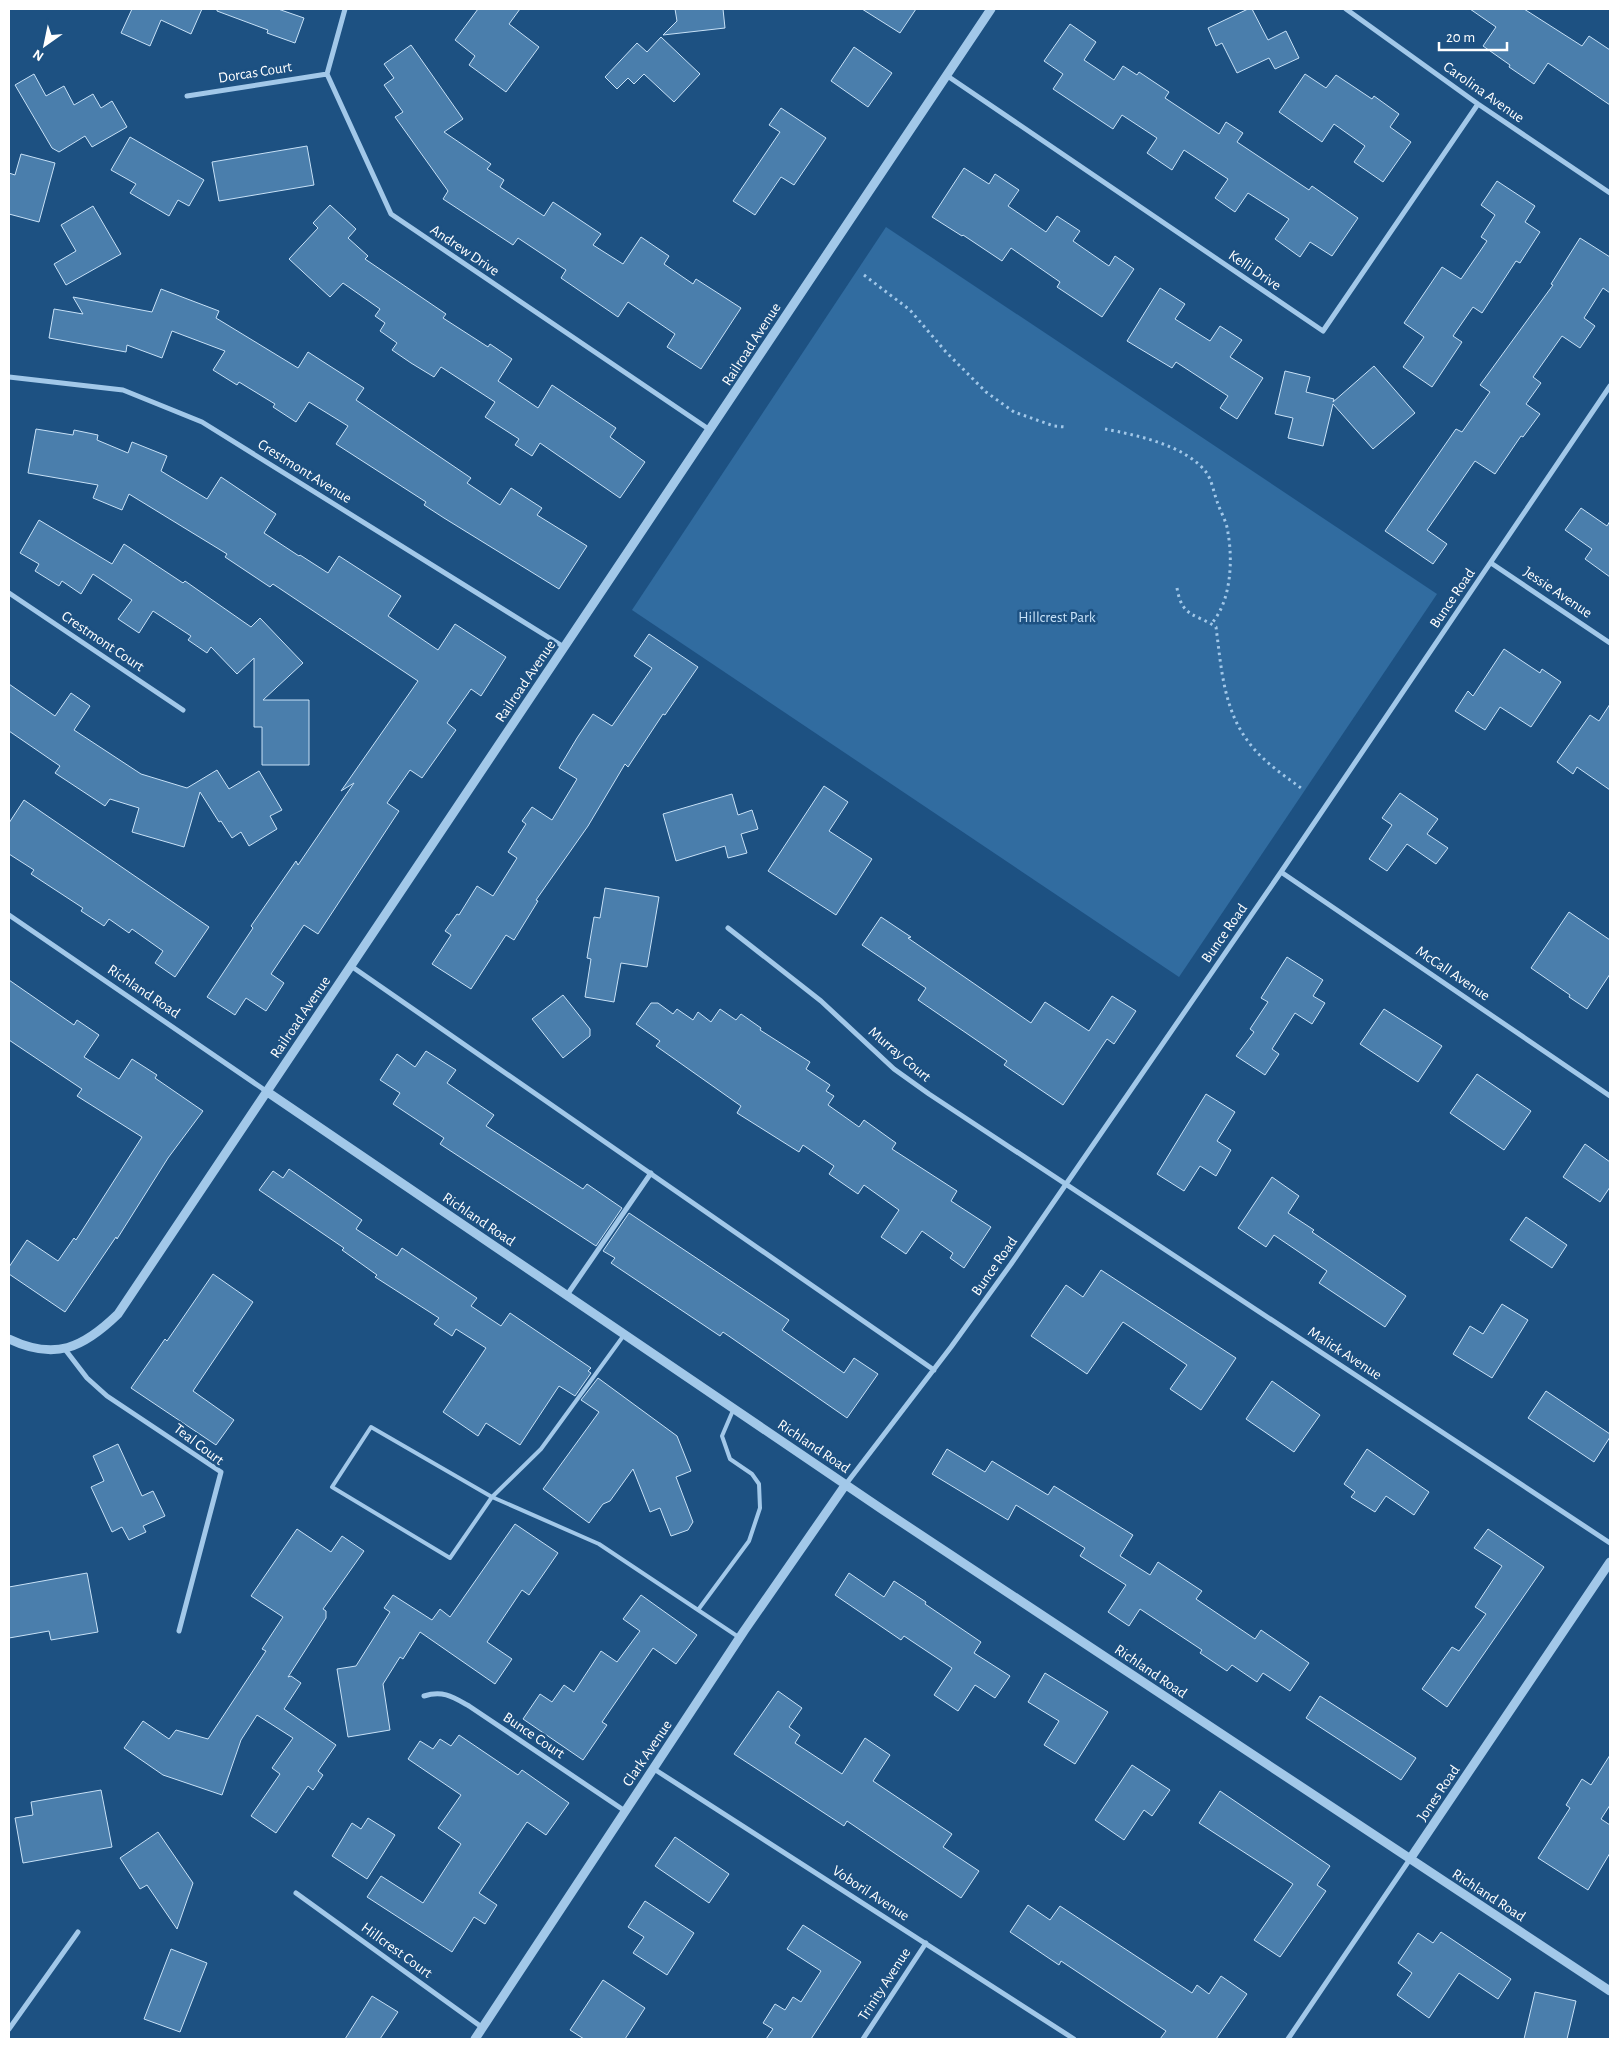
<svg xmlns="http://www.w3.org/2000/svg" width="1619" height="2048" font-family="'Alegreya Sans',sans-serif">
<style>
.green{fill:#316ca0}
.building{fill:#4a7eac;stroke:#c7e1f7}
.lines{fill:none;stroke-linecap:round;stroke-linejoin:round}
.path{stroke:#a2c8e9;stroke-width:3;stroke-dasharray:2.5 4;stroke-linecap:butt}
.service{stroke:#a2c8e9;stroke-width:4}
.minor{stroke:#a2c8e9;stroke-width:5}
.tertiary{stroke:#a2c8e9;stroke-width:9}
.labels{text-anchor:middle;stroke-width:5;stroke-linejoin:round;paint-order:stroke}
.street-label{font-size:15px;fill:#fff;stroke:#1d5182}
.park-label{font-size:15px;fill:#c7e1f7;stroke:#1d5182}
</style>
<rect width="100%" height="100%" fill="#1d5182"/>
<path class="green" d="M886 227 1437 594 1179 977 632 610Z"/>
<path class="building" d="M132 9H202L191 34 161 20 150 46 121 33Z
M217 9H278L304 18 295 43 267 33 268 30 217 11Z
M478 9H520L509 24 539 47 506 92 469 65 475 56 455 40Z
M675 9H723L725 28 663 35 677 21Z
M862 9H916L900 33Z
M1248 9H1252L1268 40 1286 31 1299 58 1275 69 1269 58 1237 73 1222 43 1216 46 1208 28Z
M1470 9H1524L1582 46 1589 36 1610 50V105L1548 63 1534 84 1509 67 1510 65 1483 46 1496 27Z
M1070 24 1096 42 1084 60 1114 80 1123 66 1137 75 1139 72 1169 92 1165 98 1219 134 1226 122 1243 133 1237 142 1309 190 1312 186 1358 218 1332 256 1310 242 1300 257 1275 239 1289 219 1248 193 1235 212 1215 198 1228 179 1184 150 1172 170 1147 153 1157 138 1122 115 1113 129 1053 89 1063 74 1044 61Z
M661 37 700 74 674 102 644 74 634 84 628 78 617 89 605 77 637 43 647 52Z
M411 45 463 119 444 132 491 164 487 169 504 180 500 187 544 216 553 202 601 234 593 245 623 264 641 237 669 256 664 264 693 284 696 279 741 308 701 369 667 347 675 334 628 302 618 317 561 278 566 270 518 238 513 245 443 199 448 191 395 117 403 112 384 85 394 78 384 64Z
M854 47 892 73 868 107 831 81Z
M34 74 46 96 64 86 74 105 93 94 101 108 112 101 127 127 92 147 85 136 59 152 52 148 15 85Z
M1305 74 1326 88 1336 75 1372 99 1374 96 1399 114 1390 127 1411 142 1383 182 1354 162 1365 146 1334 124 1322 142 1279 112Z
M781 108 826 138 794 185 781 177 755 215 733 201 780 132 769 125Z
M130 137 204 180 189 206 178 200 169 216 130 193 136 184 111 170Z
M307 146 314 185 219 201 212 162Z
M21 154 55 163 39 222 9 214V173L15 175Z
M964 168 989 184 995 174 1019 190 1008 206 1046 232 1057 216 1080 231 1073 241 1109 266 1115 256 1134 269 1102 317 1057 287 1060 282 1011 248 1002 261 963 235 962 236 932 217Z
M1497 181 1535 206 1525 222 1540 232 1520 263 1516 261 1482 313 1473 307 1453 336 1462 342 1432 387 1403 367 1424 337 1404 323 1442 267 1461 279 1487 241 1481 237 1495 215 1481 205Z
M330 205 356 229 348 238 368 256 365 259 446 314 443 318 488 347 490 344 512 359 498 381 538 408 552 385 616 428 610 437 645 462 620 498 540 443 532 456 515 445 519 439 485 417 495 402 441 367 434 377 411 363 392 350 397 343 380 331 385 323 375 316 380 309 343 283 330 297 289 259 318 228 313 223Z
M93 206 121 254 66 285 54 264 76 251 61 225Z
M1580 238 1610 257V293L1603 288 1584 318 1595 326 1580 348 1562 336 1533 377 1541 383 1526 404 1540 414 1523 437 1521 436 1495 474 1475 461 1427 530 1447 544 1433 564 1385 531 1456 429 1462 432 1490 392 1480 385 1553 285 1551 284Z
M1160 288 1185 304 1175 319 1210 341 1220 326 1242 340 1230 357 1263 378 1237 419 1220 408 1228 396 1176 362 1172 368 1127 341Z
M161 289 219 311 216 318 298 368 308 352 364 388 356 400 471 478 467 483 500 505 511 488 542 508 537 515 587 546 559 589 444 518 424 505 426 502 336 444 348 426 309 402 296 422 273 407 275 404 239 382 237 385 213 370 225 351 172 331 162 358 127 345 126 352 49 338 54 309 83 314 73 297 152 312Z
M1374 366 1415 413 1373 449 1333 404 1323 446 1288 438 1293 418 1275 414 1285 371 1310 377 1306 392 1334 399 1333 402Z
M36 429 73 435 74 430 98 435 97 440 128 453 132 442 167 456 161 471 207 499 221 477 276 514 264 533 299 556 300 555 328 573 339 556 401 596 388 616 438 650 455 624 506 657 481 696 471 689 447 723 456 730 422 778 410 770 387 803 399 811 318 934 304 925 271 974 284 983 266 1011 246 998 235 1015 207 997 253 928 251 926 296 861 298 865 354 783 341 791 418 681 273 584 270 587 225 557 227 554 129 494 122 510 93 498 98 485 28 473Z
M1581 508 1607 526 1610 521V577L1585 559 1592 549 1565 530Z
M39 520 112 564 124 544 183 583 185 581 251 627 260 618 303 663 263 700H309V765H262V727H254V658L237 674 211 647 207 653 188 640 191 636 153 611 139 633 118 619 132 600 93 574 81 594 62 581 59 586 35 571 39 564 20 553Z
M649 634 698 667 665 715 663 714 628 767 625 764 588 826 536 900 538 901 514 940 506 935 471 989 432 964 451 935 445 931 457 914 459 915 477 886 493 896 517 858 508 852 526 824 522 821 532 807 552 820 577 779 559 768 577 738 593 714 612 726 652 668 634 656Z
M1504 649 1540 673 1542 669 1561 682 1531 727 1500 707 1485 730 1455 711 1468 691 1473 696Z
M9 684 55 716 71 693 90 706 74 730 141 774 187 788 217 770 229 789 259 771 282 810 270 816 277 829 249 846 241 832 232 838 221 821 219 822 200 792 184 847 132 832 139 808 110 799 105 806 55 773 60 766 9 731Z
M1610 704V790L1577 767 1573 774 1557 762 1590 715 1599 721Z
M824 786 848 802 829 831 872 859 836 915 768 871Z
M1400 793 1438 819 1427 834 1448 848 1436 864 1407 844 1387 871 1369 859 1392 825 1382 818Z
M732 794 738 815 752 810 758 829 741 834 747 853 728 858 725 846 676 861 663 814Z
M24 800 209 927 175 977 155 963 163 951 132 929 129 933 109 919 104 926 81 911 83 908 31 874 34 870 9 854V823Z
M605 888 659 897 647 967 621 963 614 1002 585 997 591 959 587 958 594 917 600 918Z
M1569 912 1610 940V974L1587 1009 1569 997 1570 995 1531 968Z
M881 917 911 937 908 938 1031 1023 1045 1002 1089 1031 1112 996 1136 1011 1114 1044 1107 1039 1063 1105 1004 1065 1007 1061 918 1000 926 988 862 945Z
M1287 957 1323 980 1313 996 1325 1003 1312 1024 1295 1013 1272 1049 1279 1054 1265 1075 1236 1056 1254 1032 1250 1029 1268 1002 1261 998Z
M9 980 74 1025 77 1020 99 1035 84 1057 119 1079 132 1059 157 1075 155 1078 203 1111 168 1158 117 1239 116 1237 65 1312 9 1274V1267L27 1240 58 1261 74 1238 76 1240 142 1137 77 1096 82 1089 9 1040Z
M563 995 590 1029V1036L563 1058 532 1019Z
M651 1003H658L673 1014 677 1009 693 1020 698 1012 711 1022 720 1009 736 1020 741 1014 761 1028 760 1030 810 1062 806 1069 830 1085 826 1091 834 1096 828 1105 859 1127 864 1120 896 1143 892 1149 957 1191 951 1201 991 1227 964 1268 950 1258 953 1253 922 1231 906 1254 881 1237 899 1210 864 1185 858 1194 829 1174 834 1166 803 1145 799 1152 737 1113 741 1106 656 1046 660 1041 636 1024Z
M1384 1009 1442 1046 1418 1082 1360 1044Z
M426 1051 456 1070 447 1083 494 1115 486 1126 583 1189 587 1184 622 1208 596 1246 440 1144 444 1138 393 1104 400 1093 380 1080 397 1054 415 1067Z
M1477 1074 1531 1111 1504 1150 1450 1113Z
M1206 1094 1235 1112 1217 1141 1231 1150 1216 1176 1200 1166 1184 1191 1157 1174Z
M1585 1144 1610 1162V1187L1600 1202 1563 1177Z
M289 1169 362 1220 356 1229 397 1256 402 1248 477 1298 471 1306 501 1326 510 1313 591 1368 588 1371 591 1373 575 1396 559 1386 520 1445 486 1423 478 1436 443 1412 486 1348 456 1329 452 1336 434 1324 439 1318 375 1277 377 1275 342 1250 344 1248 259 1190 273 1171 283 1178Z
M1272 1177 1299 1196 1288 1213 1314 1230 1312 1232 1406 1296 1385 1327 1319 1283 1327 1271 1274 1235 1266 1247 1238 1228Z
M629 1213 789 1320 782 1330 844 1373 854 1358 878 1374 847 1418 723 1332 720 1336 611 1263 615 1258 603 1251Z
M1526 1217 1567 1245 1552 1268 1510 1240Z
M1101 1270 1236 1358 1201 1410 1170 1389 1187 1365 1123 1322 1087 1374 1031 1336 1066 1285 1083 1297Z
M213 1274 253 1302 193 1391 234 1420 216 1445 131 1388 165 1339 167 1341Z
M1502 1304 1528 1320 1492 1378 1453 1354 1470 1326 1483 1334Z
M598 1378 677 1436 691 1471 676 1477 693 1522 688 1530 671 1536 660 1508 650 1512 633 1469 610 1501 603 1504 589 1523 543 1489 599 1412 581 1400Z
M1272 1381 1320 1415 1294 1452 1246 1419Z
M1546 1391 1610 1434V1437L1594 1462 1528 1418Z
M118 1444 142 1496 153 1491 165 1516 143 1526 146 1532 129 1540 122 1527 112 1532 91 1487 104 1481 93 1456Z
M947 1449 985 1472 992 1461 1048 1495 1054 1486 1133 1535 1120 1556 1150 1575 1158 1562 1202 1591 1196 1599 1255 1639 1261 1630 1309 1663 1290 1691 1263 1673 1257 1682 1232 1665 1227 1671 1200 1653 1202 1650 1140 1609 1129 1626 1108 1612 1126 1585 1080 1556 1085 1548 1016 1505 1008 1520 932 1474Z
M1367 1449 1429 1492 1414 1515 1386 1496 1375 1512 1351 1497 1355 1492 1344 1484Z
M515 1524 558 1553 529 1595 522 1590 487 1642 512 1659 495 1684 420 1632 403 1659 400 1657 383 1684 390 1730 348 1737 337 1669 356 1666 390 1612 384 1608 393 1595 432 1620 440 1609 450 1617Z
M297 1529 331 1552 342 1536 364 1551 323 1609 326 1611V1618L288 1677 291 1676 301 1683 284 1709 336 1745 318 1771 323 1775 313 1790 308 1786 276 1833 251 1816 280 1774 272 1768 293 1738 257 1715 241 1740 222 1795 163 1775 124 1748 143 1721 169 1739 176 1730 208 1739 266 1651 262 1649 283 1617 251 1596Z
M1488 1529 1544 1567 1447 1707 1422 1689 1452 1647 1459 1651 1486 1614 1475 1607 1502 1566 1474 1548Z
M87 1573 98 1632 51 1640 49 1631 9 1638V1587Z
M849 1573 884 1597 894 1581 926 1602 925 1604 981 1642 974 1653 1010 1676 995 1698 975 1685 958 1711 934 1695 952 1668 904 1636 901 1640 835 1595Z
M641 1595 697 1635 676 1664 653 1648 602 1722 607 1725 583 1760 523 1719 540 1694 552 1702 564 1685 574 1692 601 1651 617 1662 640 1631 623 1619Z
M1045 1673 1108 1712 1075 1764 1044 1745 1059 1721 1028 1702Z
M778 1691 802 1708 789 1727 800 1735 795 1743 842 1774 865 1738 890 1755 873 1781 952 1834 943 1847 979 1871 961 1898 847 1821 844 1826 734 1754Z
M1320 1696 1416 1758 1401 1780 1306 1718Z
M459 1735 518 1775 522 1770 569 1803 546 1835 527 1822 479 1893 497 1905 485 1924 474 1917 452 1952 367 1897 381 1876 423 1903 461 1844 438 1828 461 1795 408 1759 420 1741 433 1749 440 1739 451 1746Z
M1610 1755V1805L1601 1819 1610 1825V1853L1588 1890 1538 1858 1570 1808 1566 1805 1582 1779 1591 1785Z
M1132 1765 1170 1790 1152 1816 1144 1810 1124 1840 1095 1820Z
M101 1790 112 1847 23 1863 15 1818 33 1815 31 1802Z
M1220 1791 1330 1866 1317 1885 1326 1891 1280 1957 1254 1940 1293 1884 1199 1823Z
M368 1818 395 1835 367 1879 332 1856 352 1823 361 1829Z
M158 1832 193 1883 177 1929 147 1885 140 1889 120 1858Z
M675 1837 729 1874 709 1903 655 1866Z
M645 1901 694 1933 667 1975 633 1953 644 1937 628 1927Z
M1028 1905 1050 1920 1060 1906 1192 1993 1197 1985 1209 1994 1221 1976 1247 1994 1216 2039H1160L1166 2031 1061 1961 1059 1965 1010 1932Z
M803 1925 861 1962 811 2039H766L773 2029 763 2023 775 2004 785 2010 793 1997 801 2002 821 1971 787 1949Z
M1441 1932 1511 1979 1498 1999 1459 1973 1429 2018 1397 1995 1412 1973 1398 1963 1418 1933 1433 1943Z
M171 1949 207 1963 180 2032 144 2019Z
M603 1980 645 2008 625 2039H584L570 2030Z
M1535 1992 1576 2001 1567 2039H1524Z
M372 1996 398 2012 380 2039H345Z"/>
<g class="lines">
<path class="path" d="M864 275 910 310 946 352 986 392 1014 412 1054 426 1065 427
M1105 429C1136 435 1185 445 1206 472 1212 480 1214 494 1218 504 1221 513 1227 522 1228 533 1233 561 1231 602 1211 624
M1177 588C1182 618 1195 613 1216 627 1221 665 1223 707 1247 740 1261 760 1282 774 1301 788"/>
<path class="service" d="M624 1335 541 1449 492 1497 450 1558 332 1487 371 1427 492 1497 599 1544 740 1638
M698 1610 749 1541 760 1508 759 1484 752 1474 730 1459 722 1436 734 1408"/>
<path class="minor" d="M345 9 327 74 391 214 710 430
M1346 9 1478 104 1610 193
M946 75 1323 331 1478 104
M187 96 327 74
M9 377 123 390 202 422 564 647
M1491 563 1610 643
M9 593 183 710
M1281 872 1610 1096
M9 915 266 1091
M728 928 821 1001 894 1069 929 1094 1610 1543
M351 966 934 1370
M567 1295 651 1173
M64 1348 87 1378 107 1396 221 1472 179 1631
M846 1484 951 1347 1011 1264 1281 872 1610 386
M424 1696C443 1690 453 1697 469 1706L625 1811
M654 1769 1074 2039
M296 1893 483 2028
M9 2029 78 1932
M863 2039 926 1943
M1288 2039 1410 1859"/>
<path class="tertiary" d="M266 1091 883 1510 1610 1991
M9 1339C55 1361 83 1348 118 1314L991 9
M1410 1859 1610 1562
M475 2039 744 1631 846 1484"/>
</g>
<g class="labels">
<g class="street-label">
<text transform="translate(255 72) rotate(-9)" y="5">Dorcas Court</text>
<text transform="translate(1484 92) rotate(35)" y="5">Carolina Avenue</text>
<text transform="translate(465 250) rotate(34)" y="5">Andrew Drive</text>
<text transform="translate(1255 270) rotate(34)" y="5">Kelli Drive</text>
<text transform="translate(751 344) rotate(-57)" y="5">Railroad Avenue</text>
<text transform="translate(305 471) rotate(32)" y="5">Crestmont Avenue</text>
<text transform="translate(1558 592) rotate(34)" y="5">Jessie Avenue</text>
<text transform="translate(1452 598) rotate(-56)" y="5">Bunce Road</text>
<text transform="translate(103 641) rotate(34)" y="5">Crestmont Court</text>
<text transform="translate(525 681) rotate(-56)" y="5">Railroad Avenue</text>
<text transform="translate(1224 933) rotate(-55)" y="5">Bunce Road</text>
<text transform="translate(1453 973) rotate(34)" y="5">McCall Avenue</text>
<text transform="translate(144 991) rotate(34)" y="5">Richland Road</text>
<text transform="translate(300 1017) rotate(-56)" y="5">Railroad Avenue</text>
<text transform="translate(900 1054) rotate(40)" y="5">Murray Court</text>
<text transform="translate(479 1219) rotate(34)" y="5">Richland Road</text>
<text transform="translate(994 1266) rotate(-55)" y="5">Bunce Road</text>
<text transform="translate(1345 1353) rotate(33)" y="5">Malick Avenue</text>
<text transform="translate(199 1444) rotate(37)" y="5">Teal Court</text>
<text transform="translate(814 1446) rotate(34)" y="5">Richland Road</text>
<text transform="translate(1151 1671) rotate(34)" y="5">Richland Road</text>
<text transform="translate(534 1735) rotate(34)" y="5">Bunce Court</text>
<text transform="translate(647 1753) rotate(-56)" y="5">Clark Avenue</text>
<text transform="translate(1438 1793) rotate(-56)" y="5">Jones Road</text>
<text transform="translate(871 1893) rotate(33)" y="5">Voboril Avenue</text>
<text transform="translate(1489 1895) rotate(33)" y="5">Richland Road</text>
<text transform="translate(397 1950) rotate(36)" y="5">Hillcrest Court</text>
<text transform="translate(884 1984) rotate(-57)" y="5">Trinity Avenue</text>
</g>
<g class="park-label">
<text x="1057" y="622">Hillcrest Park</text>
</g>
</g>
<rect width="1619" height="2048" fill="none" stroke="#ffffff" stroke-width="20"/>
<g transform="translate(45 45) rotate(213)" stroke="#1d5182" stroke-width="4" paint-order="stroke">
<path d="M0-4L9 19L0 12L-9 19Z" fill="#ffffff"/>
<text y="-8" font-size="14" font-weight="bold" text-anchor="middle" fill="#ffffff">N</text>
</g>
<path d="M1439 42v8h68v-8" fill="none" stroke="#ffffff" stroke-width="2.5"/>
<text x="1446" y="42" font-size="15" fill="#ffffff" stroke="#1d5182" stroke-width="4" paint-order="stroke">20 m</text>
</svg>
